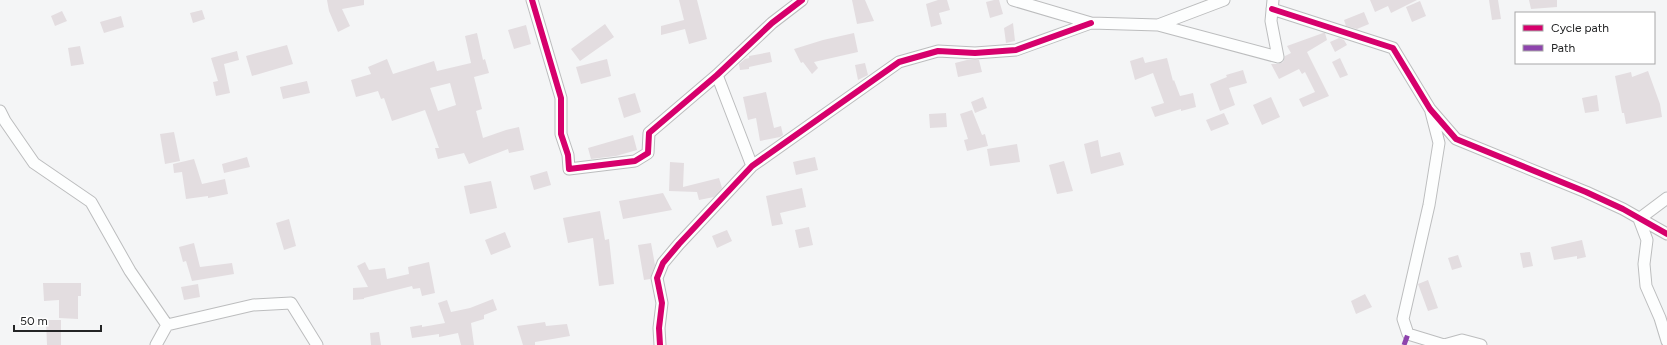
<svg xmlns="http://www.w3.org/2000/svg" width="1667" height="345" font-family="Figtree,sans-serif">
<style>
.building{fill:#e3dde0;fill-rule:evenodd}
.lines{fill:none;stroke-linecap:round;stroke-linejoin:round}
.minor-casing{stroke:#bcbdbe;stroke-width:13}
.minor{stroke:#fdfefe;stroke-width:11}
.quiet{stroke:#8e44ad;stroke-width:5;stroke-dasharray:10 5;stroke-linecap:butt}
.cycleway-casing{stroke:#fff;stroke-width:8}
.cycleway{stroke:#d6006c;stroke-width:6}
</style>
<rect width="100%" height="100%" fill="#f4f5f6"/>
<path class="building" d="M327 0H364V5L342 9 350 26 338 32 329 11Z
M679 0H697L707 39 689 44 685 29 661 35V26L684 20Z
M852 0H865L874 21 857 24Z
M938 0H947L950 10 939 13 942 24 931 27 926 4Z
M994 0H999L1003 14 990 18 986 2Z
M1370 0H1417L1391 13 1388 6 1375 12Z
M1489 0H1498L1501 19 1492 20Z
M1529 0H1557V7L1531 9Z
M1420 1 1426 16 1412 22 1406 7Z
M202 10 205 19 193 23 190 13Z
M62 11 67 21 55 26 51 16Z
M1364 12 1369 24 1357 29 1346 26 1344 20Z
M121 16 124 27 104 33 100 22Z
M1013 23 1015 41 1006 43 1004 28Z
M605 24 614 37 580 61 571 49Z
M526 25 531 44 514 49 508 30Z
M477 33 483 60 485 59 489 73 474 77 482 109 476 111 483 138 506 130 519 127 524 150 509 153 508 149 469 164 464 153 438 159 435 148H439L425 110 392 121 384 98 381 99 378 91 356 97 351 80 371 74 368 67 387 59 393 74 434 61 437 71 471 63 465 36ZM450 83 456 105 438 111 430 88Z
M854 33 858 52 814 62 818 68 812 74 803 62 801 63 794 49 823 40Z
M1323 33H1325L1327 40 1307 52 1329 96 1303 107 1299 99 1315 92 1305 72 1302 74 1299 69 1279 79 1271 64H1279L1283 62 1285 56 1291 53 1287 46Z
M1339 38 1344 40 1347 45 1335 52 1330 42Z
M287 45 293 64 252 76 246 56Z
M80 46 84 64 71 66 68 48Z
M237 51 239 60 224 64 230 93 216 96 213 82 218 81 211 58Z
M770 52 772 62 749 67V69L740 70 739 64 745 59 749 58V56Z
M1143 57 1145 63 1167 58 1173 81 1174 80 1180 96 1193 93 1196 107 1181 111V109L1155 117 1151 107 1164 103 1153 73 1135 80 1130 61Z
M1340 58 1348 75 1340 78 1332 62Z
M607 59 611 76 581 84 576 67Z
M967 60H979L982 72 958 77 955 63Z
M865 63 868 75 858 80 855 65Z
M1243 70 1247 83 1229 88 1235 105 1220 111 1210 84 1227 77 1226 75Z
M1648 71 1660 104 1662 117 1626 124 1624 113H1622L1615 76 1631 72 1632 77Z
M307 81 310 93 283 99 280 87Z
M766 92 774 128 781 126 783 135 780 137 760 141 756 118 748 120 743 97Z
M635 93 641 112 624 118 618 98Z
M1597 95 1599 111 1585 113 1582 98Z
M983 97 987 108 975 113 971 102Z
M1271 97 1280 117 1262 125 1253 105Z
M972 110 982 135 985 134 988 146 967 151 964 140 968 139 960 114Z
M946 113 947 127 930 128 929 114Z
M1224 113 1229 124 1211 131 1206 120Z
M174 132 180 161 165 164 160 134Z
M633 135 637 150 616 156 591 159 588 148Z
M1098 140 1101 157 1120 152 1124 165 1091 174 1084 144Z
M1017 144 1020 162 990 166 987 149Z
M247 157 250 167 224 173 222 164Z
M815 157 818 170 796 175 793 162Z
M194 159 202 184 225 179 228 194 208 198V196L186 199 182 172 174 173 173 164Z
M1064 161 1073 191 1057 194 1049 165Z
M670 162 684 163 683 187 719 178 722 188 714 197 699 200 697 192 669 191Z
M547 171 551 185 534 190 530 176Z
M491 181 497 208 470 214 464 186Z
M802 188 806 207 780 213 783 224 772 226 766 196Z
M663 193 672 210 623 219 619 201Z
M600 211 605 240 609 239 614 284 599 286 593 238 568 243 563 218Z
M289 219 296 246 284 250 276 223Z
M809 227 813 245 799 248 795 230Z
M727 230 732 241 717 248 712 236Z
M505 232 511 247 491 255 485 240Z
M1582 240 1586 257 1577 259V256L1554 260 1551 247Z
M194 243 200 267 232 263 234 274 192 281 186 261 183 262 179 247Z
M651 243 655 265 650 279 644 280 638 245Z
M1530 252 1533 266 1523 268 1520 253Z
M1458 255 1462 267 1452 270 1448 258Z
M365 262 369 270 385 268 387 279 409 274 408 267 429 262 435 293 422 296 420 288 413 289 412 286 364 298V299L353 300V288L368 287 357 266Z
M1428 280 1438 308 1428 311 1418 284Z
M43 283H81V296H78V319L59 318V300L44 301Z
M198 284 200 297 184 300 181 287Z
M1365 294 1372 307 1356 314 1351 301Z
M493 299 497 310 484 315V319L471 323 474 345H461L458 333 439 337V334L412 338 410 327 422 325V327L445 323 438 303 447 300 451 312 470 308Z
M46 320H61V345H47Z
M545 322 546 326 567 324 570 336 535 342V345H523L517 326Z
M379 332 381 345H371L370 333Z"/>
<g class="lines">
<g class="minor-casing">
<path id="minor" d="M532 0 561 98V134L568 155 569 169 635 161 648 153 649 133 717 75 772 23 802 0
M1013 0 1091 23 1158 25 1278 57 1271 21 1273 0
M1272 9 1393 48 1430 109 1456 139 1586 192 1623 209 1667 234
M1158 25 1224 0
M717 75 752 166
M0 111 5 121 34 163 91 202 130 271 167 325
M1431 112 1439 143 1429 205 1403 319 1408 334 1444 345 1462 340 1481 345
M1639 219 1647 240 1644 264 1646 286 1660 318 1667 341
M1639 219 1667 198
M156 345 167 325 253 305 291 303 317 345
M660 345 659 328 662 303 657 278 663 263 679 244 752 166 899 62 938 51 975 53 1016 50 1091 23"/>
</g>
<use href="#minor" class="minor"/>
<path class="quiet" d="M1404 345 1408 334"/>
<g class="cycleway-casing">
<path id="cycleway" d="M532 0 561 98V134L568 155 569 169 635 161 648 153 649 133 717 75 772 23 802 0
M1272 9 1393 48 1430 109 1456 139 1586 192 1623 209 1667 234
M660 345 659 328 662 303 657 278 663 263 679 244 752 166 899 62 938 51 975 53 1016 50 1091 23"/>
</g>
<use href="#cycleway" class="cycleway"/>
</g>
<rect x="1515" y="12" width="140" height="52" fill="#ffffff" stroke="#a7a7a8"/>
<rect x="1523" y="25" width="20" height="6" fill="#d6006c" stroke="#a7a7a8"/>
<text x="1551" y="32" font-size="12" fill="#232425">Cycle path</text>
<rect x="1523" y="45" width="20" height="6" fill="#8e44ad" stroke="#a7a7a8"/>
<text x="1551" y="52" font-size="12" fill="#232425">Path</text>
<path d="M14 325v6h87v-6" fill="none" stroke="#232425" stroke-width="2"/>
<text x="20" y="325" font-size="12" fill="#232425" stroke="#ffffff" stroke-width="3" paint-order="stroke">50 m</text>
</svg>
